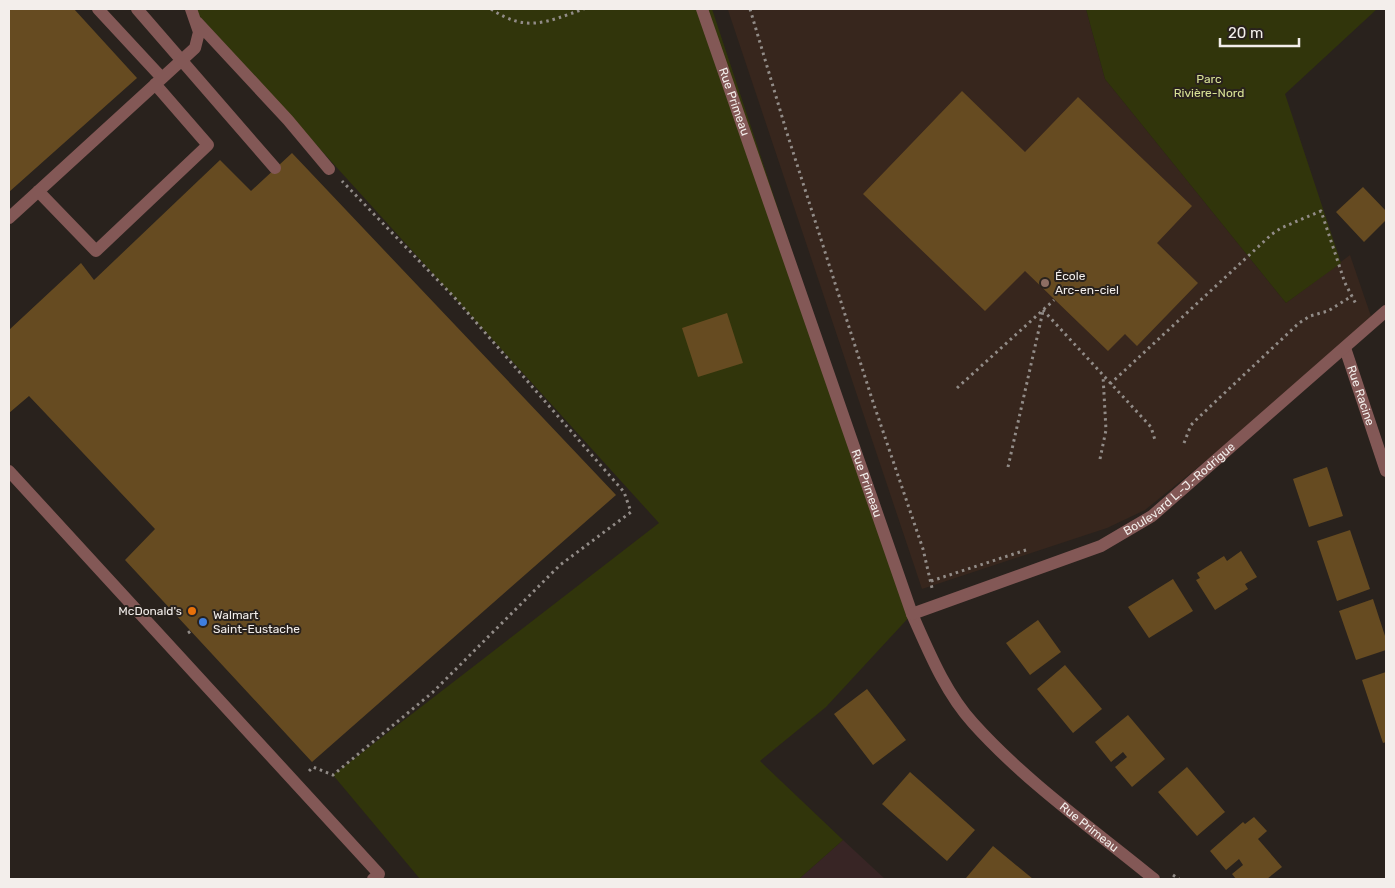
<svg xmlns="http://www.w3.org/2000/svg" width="1395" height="888" font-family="Rubik,sans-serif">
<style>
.industrial{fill:#382525}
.education{fill:#37261d}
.green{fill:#31350b}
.building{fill:#664b21}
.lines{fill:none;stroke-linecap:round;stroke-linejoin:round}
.path{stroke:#928c88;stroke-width:3;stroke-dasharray:2.5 4;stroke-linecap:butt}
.lane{stroke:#835856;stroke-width:12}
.street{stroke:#835856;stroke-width:12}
.education-dot{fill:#8d6e63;stroke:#29221d;stroke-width:2}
.food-dot{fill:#e8710a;stroke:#29221d;stroke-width:2}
.shop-dot{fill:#3f7fe0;stroke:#29221d;stroke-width:2}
.labels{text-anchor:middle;stroke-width:4;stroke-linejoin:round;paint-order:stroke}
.park-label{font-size:12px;fill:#d8e195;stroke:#29221d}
.street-label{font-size:12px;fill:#f3eeeb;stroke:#29221d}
.poi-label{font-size:12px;fill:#f3eeeb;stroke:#29221d;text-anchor:start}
</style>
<rect width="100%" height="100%" fill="#29221d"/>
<path class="industrial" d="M843 840 885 879H799Z"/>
<path class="education" d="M733 9H1086L1105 79 1286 303 1350 255 1374 325 1145 510 1107 528 922 589 728 10Z"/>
<path class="green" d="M193 9H712L912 614 826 707 760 761 843 840 799 879H420L333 775 659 523Z
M1086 9H1377L1285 94 1341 263 1286 303 1105 79Z"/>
<path class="building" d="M9 9H74L137 78 9 192Z
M962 91 1025 152 1078 97 1192 206 1157 243 1198 283 1137 346 1125 334 1108 351 1025 271 985 311 863 194Z
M292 153 616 495 312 762 125 560 155 529 29 396 9 413V330L81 263 94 280 220 160 251 191Z
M1363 187 1386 211V220L1364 242 1336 212Z
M727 313 743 363 698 377 682 328Z
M1327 467 1343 516 1309 527 1293 479Z
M1350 530 1370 589 1337 601 1317 541Z
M1241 551 1257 577 1245 584 1248 589 1215 610 1196 580 1200 578 1197 573 1224 556 1227 561Z
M1173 579 1193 611 1149 638 1128 607Z
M1373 599 1386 639V650L1356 660 1339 611Z
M1038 620 1061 652 1030 675 1006 643Z
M1065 665 1102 709 1073 733 1037 689Z
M1386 672V742L1383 743 1362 680Z
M867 689 906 740 873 765 834 714Z
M1128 715 1165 759 1132 787 1115 767 1127 757 1123 752 1111 762 1095 742Z
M1187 767 1225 812 1197 836 1158 792Z
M910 772 975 830 947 861 882 804Z
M1254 817 1267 831 1258 839 1282 867 1267 879H1236L1232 874 1243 865 1239 859 1226 870 1210 851 1243 822 1245 824Z
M993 846 1033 879H968L966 878Z"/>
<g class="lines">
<path class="path" d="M491 9C527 33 546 22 584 9
M750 9 786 130 873 402 923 549 932 588
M1043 310 1151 427 1155 440
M1110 384 1272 234 1281 228 1321 211 1345 283 1357 306
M957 388 1054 300
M1184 443 1191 425 1198 418 1299 323 1310 316 1328 311 1352 296
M1100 459 1106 430 1103 376
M1008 467 1043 311
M931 581 1026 550
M188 633 191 631
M309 771 313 767 333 775 433 692 560 565 631 512 624 492 454 297 342 181
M1173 875 1179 879"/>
<path class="lane" d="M98 9 162 78
M137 9 275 168
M197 22 288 120 329 169
M38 191 96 251 208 145 155 84
M9 218 195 48 199 32 191 9
M9 471 379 874 373 879"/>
<g class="street">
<path id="s1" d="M702 9 912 614C929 652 945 692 973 723 1026 782 1093 829 1154 879"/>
<path id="s2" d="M1345 348 1386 471"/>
<path id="s3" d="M912 614 1101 546 1152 516 1386 311"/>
</g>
</g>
<circle class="education-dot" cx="1045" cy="283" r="5"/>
<circle class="food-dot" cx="192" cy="611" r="5"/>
<circle class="shop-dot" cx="203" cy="622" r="5"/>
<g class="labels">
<g class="park-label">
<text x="1209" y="83">Parc<tspan x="1209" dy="14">Rivière-Nord</tspan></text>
</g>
<g class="street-label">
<text dy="4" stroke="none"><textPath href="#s1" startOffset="98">Rue Primeau</textPath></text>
<text dy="4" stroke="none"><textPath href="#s2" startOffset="50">Rue Racine</textPath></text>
<text dy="4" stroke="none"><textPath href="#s1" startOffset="502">Rue Primeau</textPath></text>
<text dy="4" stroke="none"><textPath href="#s3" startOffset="298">Boulevard L.-J.-Rodrigue</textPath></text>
<text dy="4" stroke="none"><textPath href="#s1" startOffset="922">Rue Primeau</textPath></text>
</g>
<g class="poi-label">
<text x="1055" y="280">École<tspan x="1055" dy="14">Arc-en-ciel</tspan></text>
<text x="182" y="615" text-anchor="end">McDonald's</text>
<text x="213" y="619">Walmart<tspan x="213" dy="14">Saint-Eustache</tspan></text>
</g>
</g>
<rect width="1395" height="888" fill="none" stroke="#f3eeeb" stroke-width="20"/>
<path d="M1220 38v8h79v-8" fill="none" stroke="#f3eeeb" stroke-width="2.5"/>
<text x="1228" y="38" font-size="15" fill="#f3eeeb" stroke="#29221d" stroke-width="4" paint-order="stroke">20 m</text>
</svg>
